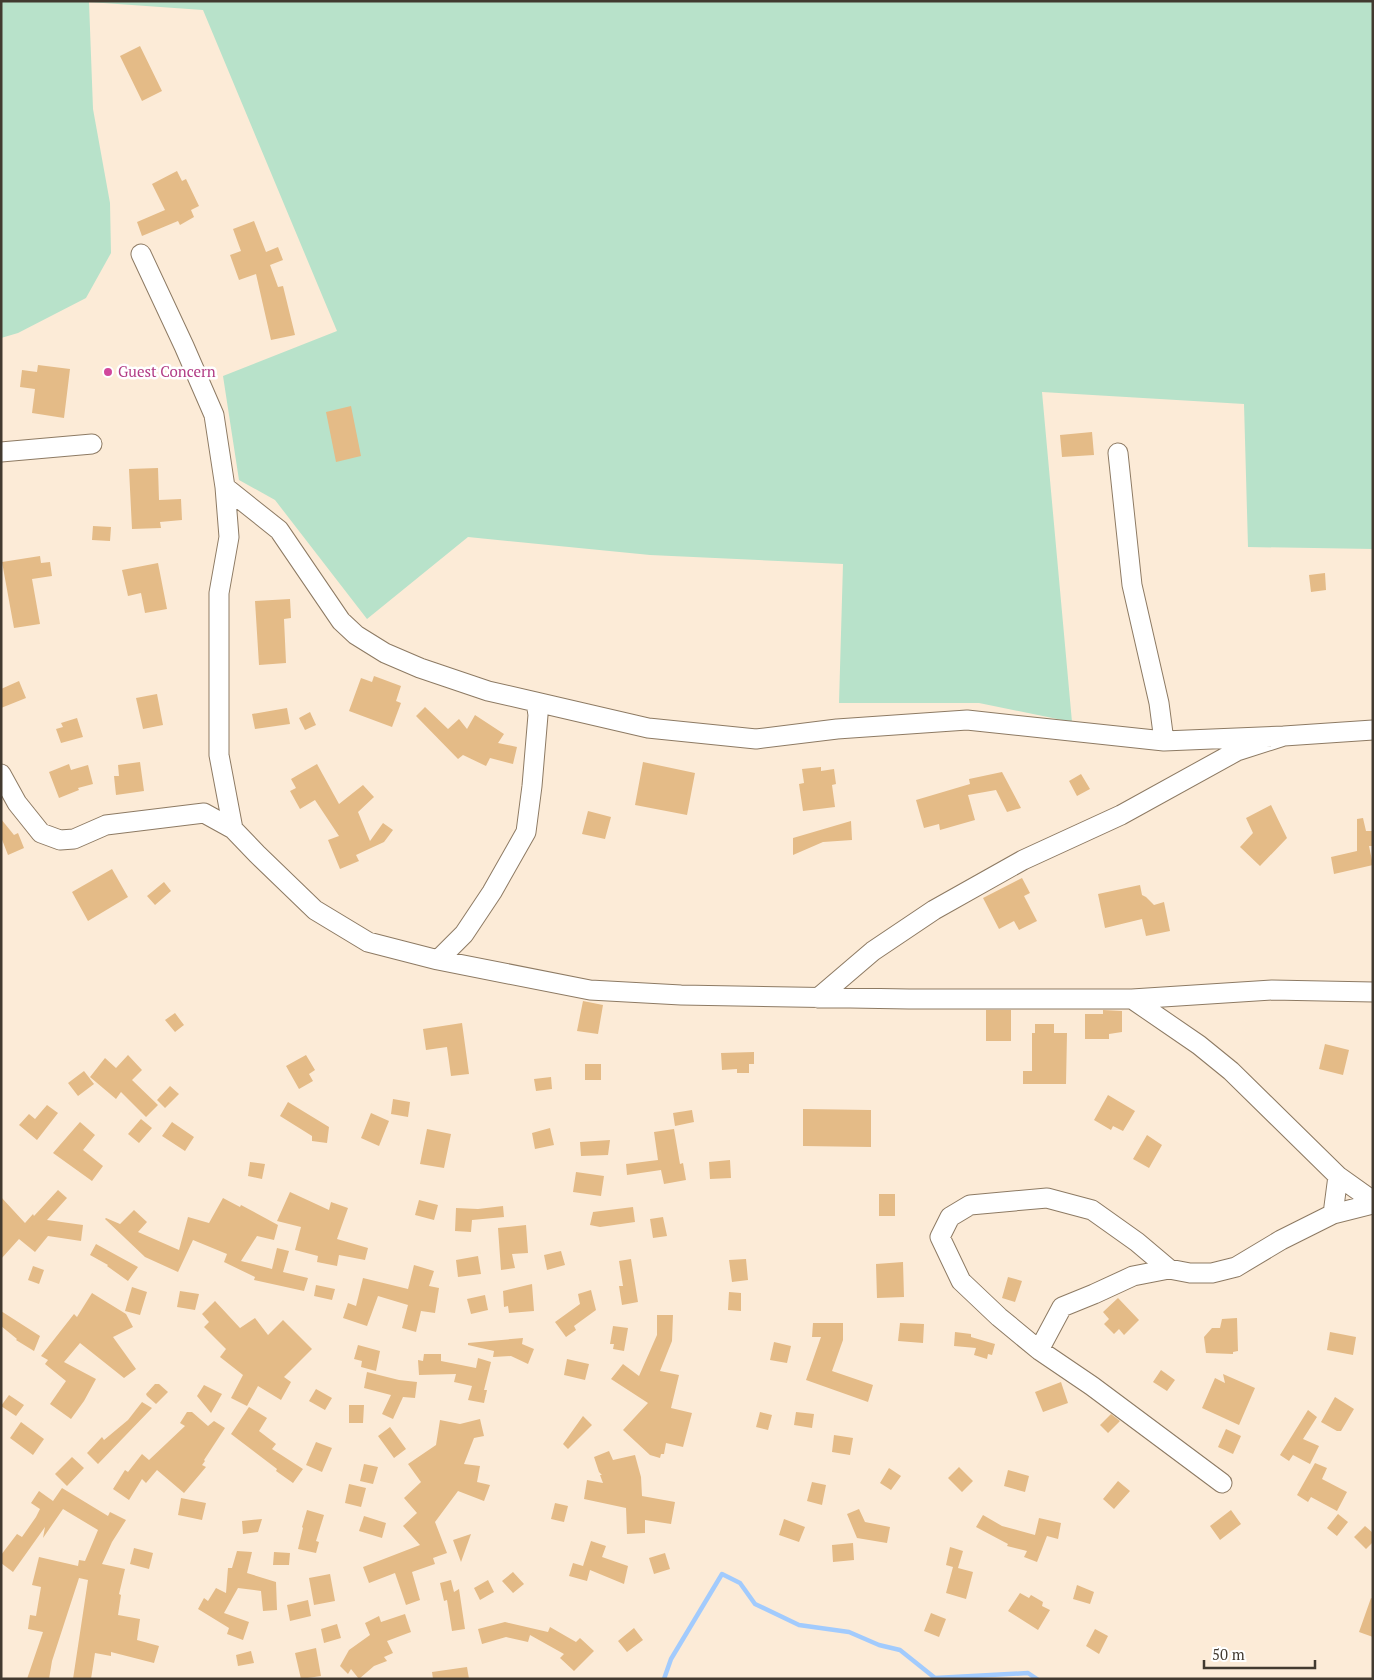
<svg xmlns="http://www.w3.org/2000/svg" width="1374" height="1680" font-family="'PT Serif',serif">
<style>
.green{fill:#b8e2ca}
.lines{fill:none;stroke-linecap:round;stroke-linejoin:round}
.stream{stroke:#a2cbfd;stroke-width:4.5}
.building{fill:#e4bb87}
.minor-casing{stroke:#8d7a63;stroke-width:21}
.minor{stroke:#fff;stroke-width:19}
.hotel-dot{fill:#d1479c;stroke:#fff;stroke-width:2}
.labels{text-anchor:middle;stroke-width:5;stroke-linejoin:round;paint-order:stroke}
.hotel-label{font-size:15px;fill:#b23c85;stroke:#fff;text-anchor:start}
</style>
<rect width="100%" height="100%" fill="#fcebd7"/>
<path class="green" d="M1 1H1373V549L1248 547 1244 404 1042 392 1072 722 979 703H839L843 564 650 555 468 537 367 619 275 500 239 480 223 376 337 331 203 10 89 2 93 109 110 203 111 253 86 298 18 333 1 338Z"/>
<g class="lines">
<path class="stream" d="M664 1679 671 1659 722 1574 740 1583 755 1604 799 1625 849 1632 879 1645 900 1650 935 1678 1028 1673 1037 1679"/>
</g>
<path class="building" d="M140 46 162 91 142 101 120 56Z
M177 171 182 181 186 179 199 206 191 210 194 217 180 225 178 221 142 236 137 222 165 210 152 184Z
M254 221 266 252 278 247 283 260 270 265 278 287 283 286 295 335 271 340 256 274 239 280 230 255 241 251 233 229Z
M38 365 70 369 64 418 32 413 35 389 20 387 22 370 37 372Z
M351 406 361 456 336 462 326 412Z
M1092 432 1094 455 1062 457 1060 435Z
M158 468 159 500 181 499 182 520 160 522 161 528 132 529 129 469Z
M93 526 111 527 110 541 92 540Z
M40 556 41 563 50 562 52 576 32 579 40 624 14 628 2 562Z
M158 563 167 609 145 613 141 593 128 596 122 570Z
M1325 573 1326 590 1311 592 1309 575Z
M290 599 291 618 284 619 286 663 259 665 255 601Z
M374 676 401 686 396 701 401 703 392 727 349 711 361 678 372 682Z
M19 681 26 698 1 708V689Z
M157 694 163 725 143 729 136 698Z
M425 707 448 729 459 719 467 729 475 715 504 734 498 743 517 747 513 764 490 758 486 766 463 755 458 759 416 716Z
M287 708 290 724 255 729 252 714Z
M310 712 316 725 305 730 299 718Z
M77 718 83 737 61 743 56 729 63 727 61 723Z
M140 762 144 791 116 795 114 776H119L118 765Z
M643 762 695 773 687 815 635 805Z
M69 764 71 770 88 765 93 784 78 788 79 790 59 798 49 772Z
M317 764 339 804 363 785 374 797 358 812 370 841 383 823 393 830 384 842 356 855 359 861 340 869 328 840 339 836 315 800 300 809 290 791 296 788 291 779Z
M821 767V771L834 769 836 784 832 785 835 807 803 811 799 784 804 783 802 769Z
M1002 772 1021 808 1007 812 996 790 968 795 975 820 940 830 939 824 924 828 916 800 970 784 969 779Z
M1081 774 1090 789 1077 796 1069 781Z
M1271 805 1287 838 1260 866 1240 847 1253 833 1246 818Z
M588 811 611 817 605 839 582 834Z
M1363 818 1366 831H1373V846H1369L1373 865 1334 874 1331 857 1357 851V819Z
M1 819 14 835 18 833 24 848 8 855 1 837Z
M851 821 852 840 823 842 793 855V838Z
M112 869 128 897 88 921 72 892Z
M1022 878 1030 893 1024 896 1037 921 1019 930 1014 921 999 929 983 898Z
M164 882 171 891 155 905 147 896Z
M1140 885 1142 895 1146 897 1154 905 1164 902 1170 931 1146 936 1142 919 1105 928 1098 894Z
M583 1001 603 1005 598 1034 577 1031Z
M986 1010H1011V1041H986Z
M1103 1010 1122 1011V1032L1109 1034V1039H1085V1014H1103Z
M175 1013 184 1025 175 1032 165 1020Z
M462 1023 469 1074 451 1076 447 1047 426 1050 423 1029Z
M1035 1024H1054V1033H1067L1066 1084H1023V1071H1032V1033H1035Z
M1325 1044 1349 1050 1343 1075 1319 1069Z
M754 1052V1064H749V1073H737V1069L722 1070 721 1053Z
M128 1055 142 1070 132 1080 158 1105 146 1117 121 1092 116 1099 90 1077 105 1058 116 1068Z
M306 1055 315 1070 309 1074 313 1081 299 1089 286 1066Z
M585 1064H601V1080H585Z
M84 1071 94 1084 78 1096 68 1083Z
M551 1077 552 1089 536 1091 534 1079Z
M170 1086 179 1094 165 1108 157 1100Z
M1108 1095 1135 1111 1123 1131 1113 1126 1111 1130 1094 1120Z
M393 1099 410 1102 408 1117 391 1114Z
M288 1102 329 1127 327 1143 312 1141V1136L280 1116Z
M47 1105 58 1113 37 1140 19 1125 29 1114 35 1119Z
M803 1109 871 1110V1147L803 1146Z
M692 1110 694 1122 675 1126 673 1113Z
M371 1113 389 1121 379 1146 361 1138Z
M141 1119 152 1128 139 1143 128 1134Z
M80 1122 95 1135 83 1150 103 1166 92 1181 53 1153Z
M172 1122 194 1137 185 1151 162 1136Z
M550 1128 554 1145 535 1149 532 1133Z
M427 1129 451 1134 444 1168 420 1164Z
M674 1129 680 1164 683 1163 686 1180 664 1184 661 1170 627 1175 626 1164 658 1160 654 1132Z
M1147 1135 1162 1145 1149 1168 1133 1159Z
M610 1140 608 1155 581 1156 580 1142Z
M730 1160 731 1178 710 1179 709 1162Z
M250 1162 265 1164 262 1179 248 1176Z
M576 1172 604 1176 601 1196 573 1192Z
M58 1190 67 1198 47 1220 83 1225 81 1241 48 1236 35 1252 19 1239 1 1259V1197L25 1223 33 1214 34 1216Z
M290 1192 329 1210 331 1202 348 1208 337 1239 368 1248 365 1260 339 1255 337 1266 317 1262 318 1256 295 1250 301 1227 277 1221Z
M879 1194H895V1216H879Z
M223 1198 240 1207 241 1205 278 1225 274 1240 257 1236 241 1261 272 1269 277 1248 289 1251 283 1272 308 1278 304 1291 254 1280 255 1277 224 1262 227 1254 193 1240 178 1272 145 1257 105 1219 106 1218 120 1224 134 1210 147 1222 138 1232 179 1250 188 1217 209 1223Z
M419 1200 438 1205 434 1220 415 1215Z
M503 1206 504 1217 472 1220 471 1232 455 1231 456 1208 478 1209Z
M633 1207 635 1222 600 1227 590 1225 593 1212Z
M663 1217 667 1236 653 1238 650 1219Z
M526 1225 528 1253 512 1254 515 1268 501 1270 498 1228Z
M96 1244 138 1267 128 1281 107 1266 108 1265 90 1255Z
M561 1251 565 1265 547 1270 544 1255Z
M478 1256 481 1274 458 1277 456 1260Z
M631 1259 638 1302 622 1305 619 1286H623L619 1261Z
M746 1259 748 1280 732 1282 729 1260Z
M903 1262 904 1297 877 1298 876 1264Z
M414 1265 434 1271 429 1286 439 1288 435 1313 421 1311 416 1332 402 1328 408 1305 378 1296 367 1326 343 1318 348 1303 356 1306 363 1278 408 1289Z
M33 1266 44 1270 39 1284 28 1280Z
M1008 1277 1022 1281 1015 1302 1002 1298Z
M532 1284 534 1311 509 1313 508 1306 504 1307 503 1291Z
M316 1285 335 1289 332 1300 314 1296Z
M132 1287 147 1292 140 1315 125 1311Z
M591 1290 596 1310 574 1326 576 1330 566 1337 555 1322 580 1304 578 1294Z
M180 1291 199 1294 195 1310 177 1307Z
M729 1292 741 1293V1311L728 1310Z
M92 1293 126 1314 133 1327 113 1337 136 1369 124 1378 80 1343 64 1362 96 1379 84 1401 71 1419 50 1404 66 1381 45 1364 48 1360 41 1356 74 1314 77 1317Z
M485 1295 488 1310 471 1314 467 1299Z
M1118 1298 1139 1320 1124 1335 1119 1329 1114 1334 1104 1324 1109 1319 1103 1312Z
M215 1301 240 1328 255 1318 268 1335 283 1320 312 1349 284 1377 291 1382 281 1400 258 1386 247 1406 231 1398 243 1375 220 1357 226 1349 204 1327 209 1322 202 1314Z
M1 1311 40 1336 34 1351 16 1340 17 1339 1 1326Z
M657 1315H673L672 1341 660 1371 679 1375 671 1408 692 1413 683 1447 666 1443 664 1454H661L660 1458 650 1455 623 1430 648 1403 611 1379 623 1364 639 1376 657 1335Z
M1237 1318 1238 1351 1233 1352V1354L1206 1353 1204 1337 1212 1328H1220L1222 1319Z
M813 1323H843V1340L832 1371 873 1385 868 1402 806 1380 821 1337H812Z
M900 1323 924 1324 923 1343 898 1341Z
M613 1326 628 1328 624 1351 613 1349 614 1344H610Z
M955 1332 971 1334V1337L995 1344 992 1355 988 1354 987 1359 974 1355 976 1348 954 1346Z
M1330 1332 1356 1337 1353 1355 1327 1350Z
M523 1338 522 1344 534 1349 528 1364 511 1356 493 1357 494 1351 468 1345V1343Z
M774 1342 791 1346 787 1363 770 1360Z
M358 1345 380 1351 376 1371 361 1367 362 1361 354 1359Z
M424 1354H441V1361L476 1368 478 1358 491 1362 484 1390H487L484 1403 468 1400 472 1386 454 1382 456 1374 419 1375 418 1360 423 1361Z
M567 1359 589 1364 585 1380 564 1375Z
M1161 1370 1175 1380 1167 1391 1153 1382Z
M367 1372 399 1380 417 1382 415 1398 403 1397 393 1419 382 1414 391 1395 364 1388Z
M1223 1374 1255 1388 1239 1425 1202 1408 1215 1378 1225 1383Z
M1061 1382 1068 1403 1043 1412 1035 1392Z
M155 1384H159L168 1392 156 1404 147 1396 146 1394Z
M204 1385 222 1394 211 1413 197 1396Z
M316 1389 332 1398 325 1410 309 1401Z
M9 1395 24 1405 16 1416 1 1406Z
M1335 1397 1354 1409 1341 1431H1337L1321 1422Z
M142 1402 152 1408 98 1464 87 1453 102 1437 104 1440 128 1420Z
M349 1405H364L363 1423H349Z
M249 1407 267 1418 259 1431 276 1444 272 1449 303 1469 293 1483 276 1471 277 1469 231 1434Z
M1308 1410 1317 1417 1303 1439 1319 1446 1310 1464 1293 1455 1289 1461 1280 1455Z
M187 1412H192L208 1426 214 1421 225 1428 204 1460 205 1461 202 1465 206 1467 184 1493 157 1470 146 1483 142 1479 129 1500 113 1489 125 1470 128 1472 142 1454 149 1460 185 1426 180 1423Z
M760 1412 772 1415 768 1430 756 1427Z
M796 1412 814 1414 812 1428 794 1425Z
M1111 1414 1120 1421 1108 1433 1100 1425Z
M583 1416 592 1425 568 1449 563 1444Z
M480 1419 484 1436 474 1438 464 1464 480 1466 477 1482 490 1485 484 1501 458 1491 435 1522 447 1553 433 1558 435 1564 412 1572 420 1600 406 1605 395 1573 369 1583 363 1567 420 1545 403 1526 417 1513 404 1498 421 1482 408 1464 436 1445 440 1420 460 1424Z
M21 1422 44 1439 33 1455 10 1438Z
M390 1427 406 1449 394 1458 378 1436Z
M1226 1429 1241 1436 1233 1454 1218 1447Z
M834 1435 853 1438 850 1455 832 1452Z
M316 1442 332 1448 322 1472 306 1465Z
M609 1451 613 1460 635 1455 641 1477 642 1496 675 1502 671 1524 645 1520V1533L627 1534 626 1508 584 1499 587 1480 603 1483 600 1475H602L599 1472 594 1457Z
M72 1457 84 1468 67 1486 55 1474Z
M1315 1463 1327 1468 1322 1479 1347 1492 1337 1511 1311 1497 1308 1502 1297 1495Z
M364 1464 378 1467 373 1484 360 1481Z
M959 1467 973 1481 962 1492 948 1478Z
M889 1468 901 1476 891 1490 880 1483Z
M1008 1470 1029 1476 1025 1492 1004 1486Z
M1118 1481 1130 1491 1114 1509 1103 1499Z
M812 1482 826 1485 822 1505 807 1501Z
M349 1484 366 1488 361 1507 345 1503Z
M62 1488 108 1516 110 1512 126 1520 112 1542 102 1564 125 1569 119 1594 121 1595 118 1615 140 1619 137 1640 159 1646 154 1663 111 1652V1656L95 1653 91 1679H73L88 1580 79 1578 52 1661 49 1679H27L43 1632 28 1629 30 1615 36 1616 41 1587 32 1585 39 1557 78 1566 79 1560 85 1561 98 1530 63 1509 43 1538 45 1527 13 1572 1 1563V1555L17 1534 22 1537 36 1517 40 1509 31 1503 39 1491 53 1501Z
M181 1498 206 1503 202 1520 178 1515Z
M555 1503 568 1506 564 1522 551 1519Z
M859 1509 865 1522 890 1527 887 1543 857 1538 847 1514Z
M307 1510 324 1515 316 1541 319 1542 316 1553 298 1549 303 1528 302 1527Z
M1231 1510 1241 1524 1220 1540 1210 1526Z
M1338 1514 1348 1522 1337 1536 1327 1528Z
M983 1515 1002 1526 1035 1535 1039 1518 1061 1523 1058 1539 1047 1536 1037 1562 1024 1557 1027 1551 1007 1546 1008 1544 976 1527Z
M364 1516 386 1523 382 1538 359 1531Z
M262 1519 258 1532 243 1534 242 1521Z
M784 1519 805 1527 799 1542 779 1535Z
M1365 1526 1373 1533V1542L1366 1549 1354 1537Z
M471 1534 461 1562 453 1540Z
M591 1541 606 1546 602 1557 628 1566 624 1584 590 1570 587 1581 569 1576 573 1563 583 1566Z
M853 1543 854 1560 833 1562 832 1545Z
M950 1547 963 1551 958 1568 973 1572 966 1599 946 1593 953 1567 946 1565Z
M134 1548 153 1553 149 1569 130 1564Z
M237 1551 252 1552 247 1573 276 1582 277 1610 263 1611 261 1591 238 1588 224 1613 249 1622 243 1640 227 1634 229 1628 198 1609 204 1598 208 1601 216 1588 226 1593 228 1568H232Z
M274 1552 290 1553 289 1565H273Z
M665 1553 670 1569 654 1574 649 1558Z
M513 1572 524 1584 513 1593 502 1581Z
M330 1574 335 1601 314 1605 309 1578Z
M451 1580 454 1592 459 1589 465 1629 452 1631 447 1600 444 1601 440 1583Z
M488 1580 494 1592 480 1600 474 1588Z
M1077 1585 1094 1592 1090 1604 1073 1599Z
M1020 1593 1029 1598 1031 1595 1043 1602 1042 1606 1050 1610 1038 1630 1008 1611Z
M1371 1598 1373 1599V1637L1359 1632Z
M308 1600 311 1616 290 1621 287 1605Z
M931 1613 946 1619 939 1637 924 1631Z
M405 1614 411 1632 387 1641 393 1653 384 1657 387 1661 374 1666 359 1679 351 1669 348 1674 340 1666 349 1650 370 1635 365 1623 379 1616 381 1622Z
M505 1622 548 1632 550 1627 576 1642 580 1638 594 1651 574 1671 560 1658 564 1654 530 1635 528 1642 506 1637 482 1644 478 1629Z
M337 1624 341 1638 324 1643 321 1629Z
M634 1628 643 1640 627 1652 618 1641Z
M1095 1629 1108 1636 1099 1654 1086 1646Z
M316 1648 321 1676 301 1679 295 1653Z
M251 1651 254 1663 238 1666 236 1655Z
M467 1667 469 1679H433L432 1672Z"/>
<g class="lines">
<g class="minor-casing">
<path id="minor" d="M141 254 184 346 214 415 225 487 229 537 219 593V755L233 829
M1 452 92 444
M1118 453 1132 585 1159 703 1164 741
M225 487 279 530 341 621 356 635 385 653 420 668 488 691 536 702 648 728 756 739 837 729 967 720 1164 741 1284 736
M1 774 17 803 41 833 60 840 74 839 106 825 204 813 233 829 257 854 315 910 368 942 438 960 590 990 681 995 909 999H1132L1272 990 1373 992
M438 960 464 934 492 892 526 832 532 786 538 715 536 702
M818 998 873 951 934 910 1023 860 1121 815 1237 751 1284 736 1373 730
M1132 999 1199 1045 1231 1071 1338 1176 1373 1201
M1333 1214 1338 1176
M1039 1350 1062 1307 1094 1294 1133 1276 1169 1269
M1222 1483 1092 1386 1039 1350 999 1317 961 1281 940 1237 950 1217 970 1205 1047 1198 1092 1210 1137 1242 1169 1269 1190 1273H1212L1236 1267 1281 1240 1333 1214 1373 1204"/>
</g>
<use href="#minor" class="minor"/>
</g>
<circle class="hotel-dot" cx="108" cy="372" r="5"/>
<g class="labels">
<g class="hotel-label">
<text x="118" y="377">Guest Concern</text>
</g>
</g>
<rect width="1374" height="1680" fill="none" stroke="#423a30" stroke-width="5"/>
<path d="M1204 1660v8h111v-8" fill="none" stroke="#423a30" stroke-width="2.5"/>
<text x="1212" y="1660" font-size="15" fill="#423a30" stroke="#ffffff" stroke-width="4" paint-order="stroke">50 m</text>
</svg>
